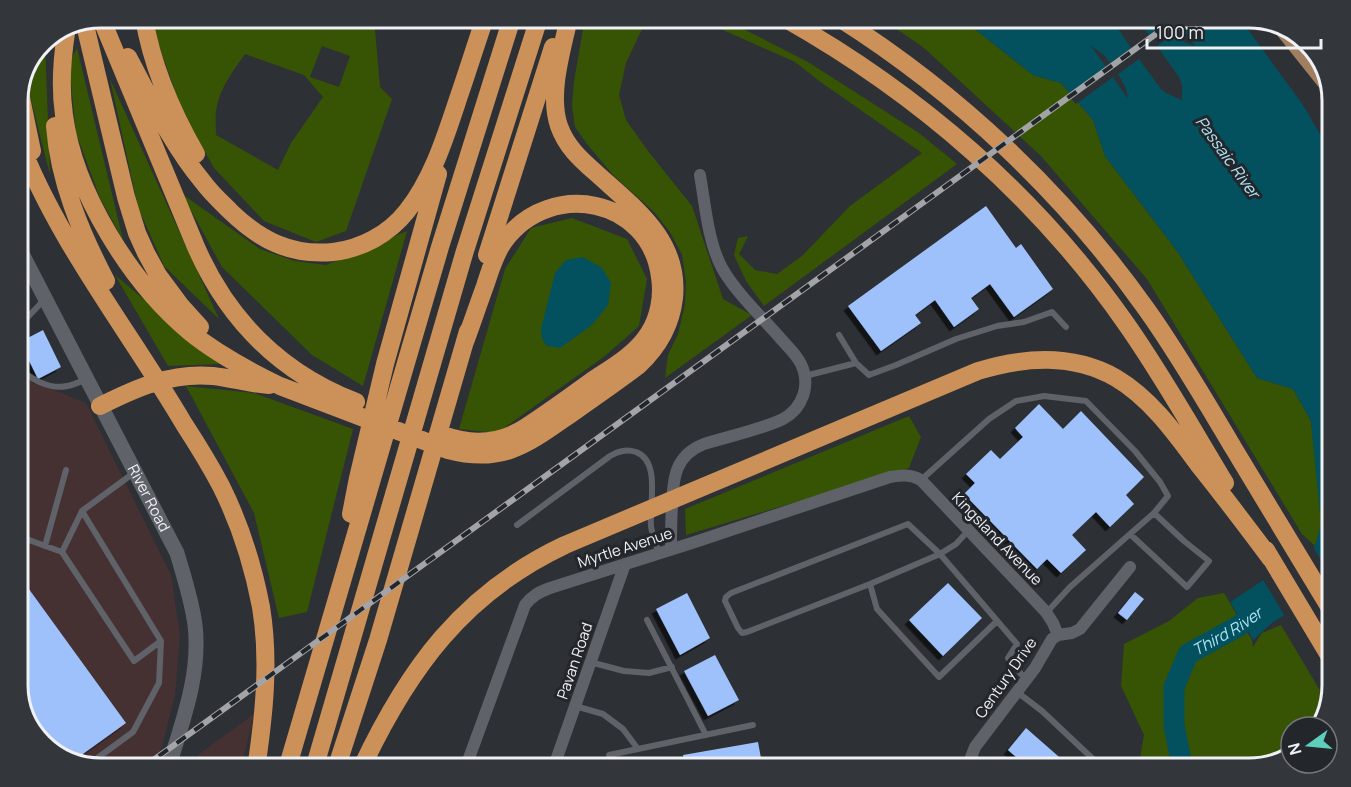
<svg xmlns="http://www.w3.org/2000/svg" width="1351" height="787" font-family="Manrope,sans-serif">
<style>
.industrial{fill:#463132}
.green{fill:#365404;fill-rule:evenodd}
.water{fill:#03505f}
.pier{fill:#2d3035}
.lines{fill:none;stroke-linecap:round;stroke-linejoin:round}
.river{stroke:#03505f;stroke-width:21}
.building{fill:#9ec1fc;filter:url(#shadow)}
.service{stroke:#5f6268;stroke-width:6}
.minor{stroke:#5f6268;stroke-width:12}
.tertiary{stroke:#5f6268;stroke-width:15}
.primary{stroke:#a07e5f;stroke-width:18}
.motorway{stroke:#cc9059;stroke-width:18}
.rail-casing{stroke:#a2a4a8;stroke-width:6}
.rail{stroke:#23262b;stroke-width:4;stroke-dasharray:11;stroke-linecap:butt}
.labels{text-anchor:middle;stroke-width:6;stroke-linejoin:round;paint-order:stroke}
.street-label{font-size:15px;fill:#eff1f4;stroke:#23262b}
.water-label{font-size:16px;font-style:italic;fill:#b0e5f4;stroke:#23262b}
.rim{fill:none;stroke:#eff1f4;stroke-width:3}
</style>
<defs>
<filter id="shadow"><feDropShadow dx="-4.5" dy="4.5" stdDeviation="0" flood-color="#0009"/></filter>
</defs>
<rect width="100%" height="100%" fill="#2d3035"/>
<path class="industrial" d="M18 375 86 403 171 575 180 635 175 695 156 769H102L59 758 18 691Z
M254 714 241 769H194L198 755Z"/>
<path class="green" d="M153 18H374L380 87 392 99 346 231 316 242 264 221 214 168 191 127 176 94 158 42ZM322 46 350 56 339 87 310 77ZM245 54 304 75 323 97 291 143 278 170 216 135C216 127 215 118 216 111 219 89 233 71 245 54Z
M585 18H647L626 63 619 95 626 120 648 151 692 206 723 299 752 315 665 378 668 355 678 334 685 304 686 282 682 255 670 232 654 212 613 175 587 144 575 127 572 106 574 81Z
M696 18H722L808 62 919 133 957 164 764 306 746 281 734 255 738 238 748 236 739 254 755 270 777 274 802 256 850 206 922 153 822 83 795 62Z
M881 18H961L1033 75 1061 83 1093 120 1105 156 1177 251 1257 378 1293 389 1311 421 1322 524 1315 546 1302 534 1147 279 1041 156 924 48Z
M45 41 50 175 26 80 43 42Z
M77 48 123 240 100 198 76 133 69 63Z
M110 79 219 319 164 266 138 207Z
M182 194 260 249 295 261 326 265 407 231 363 386 312 355 222 267Z
M572 218 627 239 647 279 639 326 605 356 497 433 459 429 505 269 531 228Z
M115 275 221 364 168 366Z
M186 386 254 393 353 429 307 612 279 618 254 513Z
M909 416 921 437 909 468 686 535 685 509Z
M1224 593 1252 640 1253 647 1262 633 1281 625 1328 704 1322 727H1291V758L1250 769H1138L1144 735 1121 686 1124 644 1169 621 1198 598Z"/>
<path class="water" d="M961 18H1238L1247 28 1303 105 1333 156V584L1272 623 1253 640 1230 602 1315 546 1321 524 1311 421 1293 389 1257 378 1177 251 1105 156 1093 120 1061 83 1033 75Z
M583 257 602 268 611 283 608 305 592 325 560 348 547 346 542 339 541 329 555 273 566 260Z"/>
<path class="pier" d="M1111 18H1136L1149 35 1169 21 1168 18H1195L1182 28 1195 46 1184 42 1177 31 1157 46 1179 77 1182 85V100L1166 93 1161 89 1139 59 1118 74 1126 89 1128 99 1113 77 1076 104 1067 95 1106 67 1091 46 1104 55 1110 63 1131 48Z
M1312 545 1333 580V588L1286 618 1262 578Z"/>
<g class="lines">
<path class="river" id="s1" d="M1181 769 1182 766 1174 725V687L1188 654 1237 627 1266 607"/>
</g>
<path class="building" d="M986 206 1016 248 1021 244 1053 289 1014 317 990 284 971 298 979 309 954 327 935 300 915 315 921 323 881 351 848 306Z
M43 330 61 367 38 379 20 342Z
M1039 404 1063 429 1081 411 1144 477 1126 495 1134 504 1110 527 1096 512 1072 535 1086 550 1061 573 1047 559 1037 569 964 494 975 483 966 474 991 450 1000 459 1023 437 1015 428Z
M18 574 126 723 73 761 59 758 29 728 18 691Z
M948 583 982 618 943 656 909 620Z
M1135 592 1144 599 1127 620 1118 613Z
M687 593 710 638 680 655 656 609Z
M715 655 739 700 708 716 684 671Z
M1026 728 1066 763 1061 769H1030L1008 750Z
M758 742 763 769H686L683 755Z
M667 757 670 769H607V768Z"/>
<g class="lines">
<path class="service" d="M18 331 23 322 45 299
M839 335 856 363
M18 366C29 379 50 390 67 386 74 385 80 382 86 379
M805 376 856 363 869 375 896 365 956 339 997 326 1024 322 1052 312 1066 327
M135 472 82 511 62 552 134 661 161 641
M921 480 989 419 1016 401 1044 396 1086 401 1135 451 1160 482 1168 496 1154 513
M82 511 161 641 159 683 133 732 88 765
M908 524 940 554 870 584 747 632 742 633 738 628 725 601 726 597 731 593Z
M517 525 610 456C619 451 626 449 636 452 661 461 649 505 651 526 652 535 656 544 659 553
M968 531 956 544 940 554 1017 644 1008 658 1021 674 1027 678
M18 536 62 552
M45 546 66 470
M870 584 877 609 939 677 997 621
M1047 612 1070 587 1130 534 1187 587 1209 561 1184 541 1154 513 1130 534
M647 620 706 735
M590 662 624 671 649 673 672 667
M1017 692 1042 711 1093 759 1089 769
M575 706 603 714 623 729 638 749
M609 755 753 725"/>
<path class="minor" d="M671 549C671 535 671 520 672 506 673 478 675 455 704 444 729 436 760 430 783 419 803 408 811 385 801 364 796 354 788 347 781 339 763 318 736 293 722 268 708 242 705 204 700 175
M465 769 525 605C532 596 539 592 550 588L695 542 890 477C902 475 910 474 921 480L1046 612 1053 623 1058 635
M553 769 625 564
M970 769V760L975 747 1035 668 1052 639 1058 635 1072 633 1080 629 1130 567"/>
<path class="tertiary" id="s2" d="M18 246 177 553C184 577 192 601 195 625 201 674 182 723 168 769"/>
<path class="primary" d="M1282 27 1330 87"/>
<path class="motorway" d="M101 18 196 247C228 320 281 373 356 402
M144 18C152 66 172 112 196 154
M784 18C919 94 1038 197 1127 325 1162 375 1193 430 1225 483
M839 18C959 94 1065 194 1147 310 1179 355 1206 402 1234 449 1267 504 1300 558 1333 613
M85 25 126 197 137 233 146 253 158 275 181 306 200 327
M66 33C62 59 60 88 64 115 74 192 131 283 190 332 217 354 249 371 280 386L448 450C505 465 530 442 575 411 596 396 618 381 639 365 658 347 671 325 674 298 680 239 633 207 595 172 580 159 566 146 559 126 548 94 562 50 569 18
M128 57C151 100 172 145 203 182 211 193 221 202 231 212 260 240 291 256 333 252 361 249 389 234 407 211 433 178 446 135 459 96 468 70 476 44 485 18
M20 93 32 151
M55 126C59 181 81 233 106 281
M18 138C57 241 128 329 184 424 197 444 210 465 221 486 240 524 253 565 261 607 270 661 264 715 256 769
M487 255 553 47
M100 406C136 388 171 372 213 376 232 378 250 384 269 385
M443 435C473 446 500 444 526 427 549 412 571 396 593 380 613 367 636 354 649 333 659 317 663 296 660 277 650 198 551 179 505 240 495 253 490 271 485 286 478 305 472 323 465 342
M351 514 358 478 385 364 438 174
M1266 550 1333 662
M287 769 440 247 512 18
M314 769 464 254 539 18
M336 769 378 640 468 331
M361 769C408 669 463 593 565 545L978 371C1024 357 1072 353 1116 378 1150 398 1175 433 1198 464 1223 495 1247 527 1271 559"/>
<g class="rail-casing">
<path id="rail" d="M141 769 1178 18"/>
</g>
<use href="#rail" class="rail"/>
</g>
<g class="labels">
<g class="street-label">
<text dy="5" stroke="none"><textPath href="#s2" startOffset="284">River Road</textPath></text>
<text transform="translate(997 539) rotate(46)" y="5">Kingsland Avenue</text>
<text transform="translate(625 548) rotate(-18)" y="5">Myrtle Avenue</text>
<text transform="translate(575 661) rotate(-71)" y="5">Pavan Road</text>
<text transform="translate(1006 678) rotate(-55)" y="5">Century Drive</text>
</g>
<g class="water-label">
<text transform="translate(1228 157) rotate(54)" y="6">Passaic River</text>
<text dy="6" stroke="none"><textPath href="#s1" startOffset="164">Third River</textPath></text>
</g>
</g>
<path d="M0 0H1351V787H0ZM101 28H1249A73 73 0 0 1 1322 101V685A73 73 0 0 1 1249 758H101A73 73 0 0 1 28 685V101A73 73 0 0 1 101 28Z" fill="#33363b" fill-rule="evenodd"/>
<path class="rim" d="M101 28H1249A73 73 0 0 1 1322 101V685A73 73 0 0 1 1249 758H101A73 73 0 0 1 28 685V101A73 73 0 0 1 101 28Z"/>
<g transform="translate(1309 745) rotate(255)"><circle r="28" fill="#23262b" stroke="#75777b" stroke-width="1.5"/>
<path d="M0-4.5L10 22L0 15L-10 22Z" fill="#5ccebb"/>
<text y="-9" font-size="16" font-weight="bold" text-anchor="middle" fill="#eff1f4">N</text>
</g>
<path d="M1147 39v9h174v-9" fill="none" stroke="#eff1f4" stroke-width="3"/>
<text x="1156" y="39" font-size="18" fill="#eff1f4" stroke="#23262b" stroke-width="4.5" paint-order="stroke">100 m</text>
</svg>
